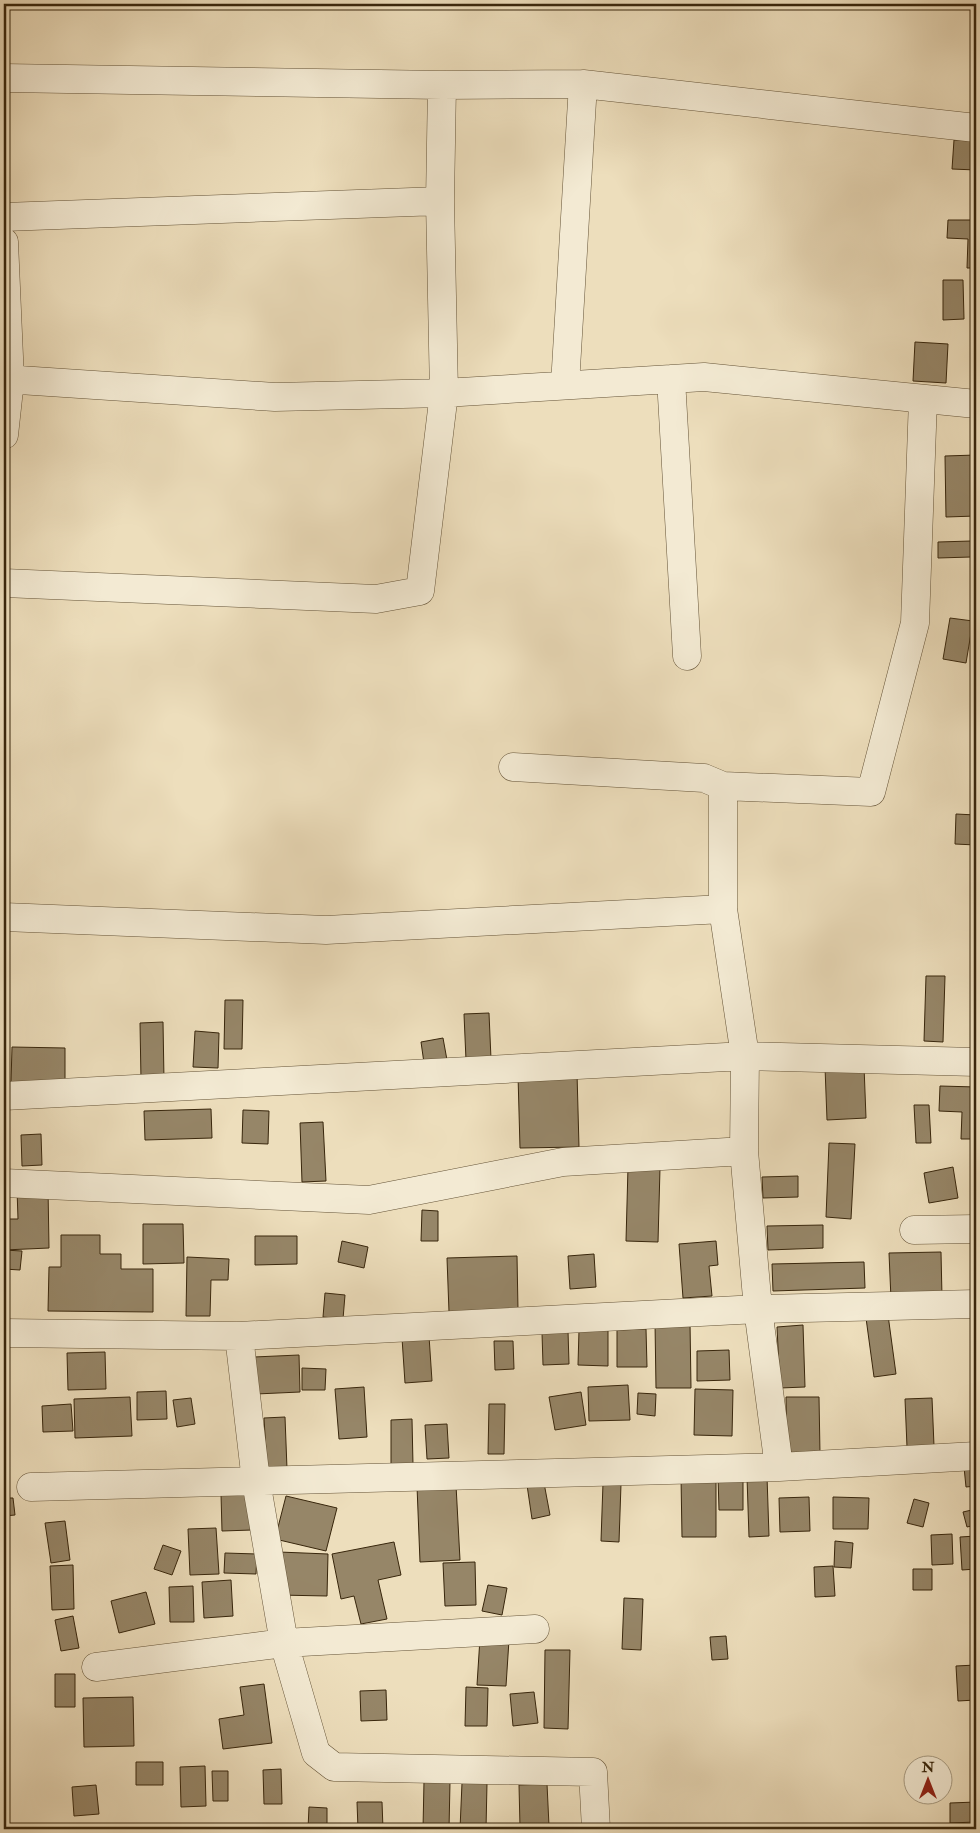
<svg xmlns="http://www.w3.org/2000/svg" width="980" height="1833" font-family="'IM FELL Double Pica',serif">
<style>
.building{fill:#968668;stroke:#38260c}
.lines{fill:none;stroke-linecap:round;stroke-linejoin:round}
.street-casing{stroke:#655438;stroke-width:29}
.street{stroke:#f3ead3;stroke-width:28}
</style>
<rect width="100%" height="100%" fill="#eddebc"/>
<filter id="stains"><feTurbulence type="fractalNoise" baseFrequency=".004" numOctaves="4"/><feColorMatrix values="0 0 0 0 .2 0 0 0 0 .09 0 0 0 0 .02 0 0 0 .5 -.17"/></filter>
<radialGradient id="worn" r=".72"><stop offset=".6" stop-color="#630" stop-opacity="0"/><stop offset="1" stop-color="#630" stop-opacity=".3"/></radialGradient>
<path class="building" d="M954 140 976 141V170L952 169Z
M948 220H976V268H967L968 239 947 238Z
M943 280H963L964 319 943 320Z
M915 342 948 344 946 383 913 381Z
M976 455V516L946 517 945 456Z
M971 541V557L938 558V542Z
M950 618 973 621 966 663 943 659Z
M956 814 976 815V845L955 844Z
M974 884H976V914Z
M976 974V1043H974L972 975Z
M926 976H945L943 1042 924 1041Z
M225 1000H243L242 1049H224Z
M489 1013 491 1059 466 1060 464 1014Z
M163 1022 164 1080H141L140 1023Z
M195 1031 219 1033 218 1068 193 1067Z
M443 1038 447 1060 424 1063 421 1042Z
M12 1047 65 1048V1083L11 1082Z
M864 1066 866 1118 827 1120 825 1067Z
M577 1073 579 1147 520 1148 518 1075Z
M940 1086 976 1087V1139H961L962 1112 939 1111Z
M914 1105H929L931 1143H916Z
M211 1109 212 1138 145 1140 144 1111Z
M243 1110 269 1111 268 1144 242 1143Z
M323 1122 326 1181 302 1182 300 1123Z
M41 1134 42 1165 22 1166 21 1135Z
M829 1143 855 1144 851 1219 826 1217Z
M628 1167 660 1168 658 1242 626 1241Z
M953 1167 958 1198 929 1203 924 1173Z
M798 1176V1197L763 1198 762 1177Z
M7 1185 9 1215H4V1186Z
M48 1188 49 1248 4 1250V1219H18L17 1189Z
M422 1210 438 1211V1241H421Z
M143 1224H183L184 1263 143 1264Z
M823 1225V1248L768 1250 767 1226Z
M61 1235H100V1254H121V1269H153V1312L48 1311 49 1267H61Z
M255 1236H297V1264L255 1265Z
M342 1241 368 1247 364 1268 338 1262Z
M716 1241 718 1265 709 1266 712 1296 683 1298 679 1244Z
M4 1250 22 1251 20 1270 4 1269Z
M941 1252 942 1297 891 1299 889 1253Z
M594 1254 596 1287 570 1289 568 1256Z
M517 1256 518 1310 449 1312 447 1258Z
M187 1257 229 1259 228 1280H211L210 1316H186Z
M864 1262 865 1288 773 1291 772 1264Z
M325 1293 345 1295 343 1319 323 1317Z
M888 1315 896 1374 874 1377 866 1318Z
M655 1323H690L691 1388H656Z
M803 1325 805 1387 780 1388 777 1327Z
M646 1329 647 1367H617V1330Z
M579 1330H608V1366L578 1365Z
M568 1331 569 1364 543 1365 542 1333Z
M429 1336 432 1381 405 1383 402 1338Z
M494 1341H513L514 1369 495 1370Z
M729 1350 730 1380 697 1381V1351Z
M105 1352 106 1389 68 1390 67 1353Z
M299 1355 300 1392 256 1394 254 1357Z
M302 1368 326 1369 325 1390H302Z
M628 1385 630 1420 589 1421 588 1387Z
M364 1387 367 1437 339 1439 335 1389Z
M695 1389 733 1390 732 1436 694 1435Z
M166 1391 167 1419 137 1420V1392Z
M581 1392 586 1425 555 1430 549 1397Z
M638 1393 656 1394 655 1416 637 1414Z
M130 1397 132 1436 75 1438 74 1399Z
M786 1397H819L820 1454H787Z
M191 1398 195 1424 177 1427 173 1400Z
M932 1398 934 1446 907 1447 905 1399Z
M71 1404 73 1431 43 1432 42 1406Z
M489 1404H505L504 1454H488Z
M285 1417 287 1469H267L264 1418Z
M412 1419 413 1465H391V1420Z
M447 1424 449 1458 427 1459 425 1425Z
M976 1466V1486L966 1487 964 1467Z
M743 1475V1510H719L718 1476Z
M767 1476 769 1536 749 1537 747 1477Z
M681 1477H716V1537H682Z
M544 1483 550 1515 532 1519 527 1485Z
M603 1483 621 1484 619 1542 601 1541Z
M456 1485 460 1560 420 1562 417 1486Z
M251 1493 252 1530 222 1531 221 1494Z
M286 1496 337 1508 326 1551 275 1539Z
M809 1497 810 1531 780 1532 779 1498Z
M833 1497 869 1498 868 1529H833Z
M4 1498H13L15 1515 4 1516Z
M914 1499 929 1503 923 1527 907 1523Z
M976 1509V1525L967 1527 963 1512Z
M65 1521 70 1560 51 1563 45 1523Z
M216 1528 219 1574 190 1575 188 1529Z
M952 1534 953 1564 932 1565 931 1535Z
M976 1536V1569L962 1570 960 1537Z
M835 1541 853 1543 851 1568 834 1567Z
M394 1542 401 1575 378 1580 387 1619 361 1624 354 1596 341 1599 332 1554Z
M163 1545 181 1551 172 1575 154 1569Z
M279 1552 328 1554 327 1596 278 1595Z
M225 1553 257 1554 256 1574 224 1573Z
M475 1562 476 1605 445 1606 443 1563Z
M73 1565 74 1609 52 1610 50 1566Z
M833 1566 835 1596 815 1597 814 1567Z
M913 1569H932V1590H913Z
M231 1580 233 1616 204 1618 202 1582Z
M488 1585 507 1588 502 1615 482 1611Z
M193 1586 194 1622H170L169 1587Z
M146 1592 155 1624 119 1633 111 1601Z
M624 1598 643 1599 641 1650 622 1649Z
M73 1616 79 1648 61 1651 55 1620Z
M971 1617H976V1644H972Z
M726 1636 728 1659 712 1660 710 1637Z
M480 1638 509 1640 506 1686 477 1685Z
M545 1650H570L568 1729 544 1728Z
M976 1665V1700L958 1701 956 1666Z
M55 1674H75V1707H55Z
M264 1684 272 1743 223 1749 219 1719 244 1715 240 1687Z
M466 1687 488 1688 487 1726H465Z
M386 1690 387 1720 361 1721 360 1691Z
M534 1692 538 1723 513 1726 510 1694Z
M133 1697 134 1746 84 1747 83 1698Z
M136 1762H163V1785H136Z
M205 1766 206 1806 181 1807 180 1767Z
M281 1769 282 1804H264L263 1770Z
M212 1771H228V1801H213Z
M424 1781 450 1782 449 1829H423Z
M462 1783H487L486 1829H460Z
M547 1784 549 1826 520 1827 519 1785Z
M96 1785 99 1814 74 1816 72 1787Z
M357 1802H382L383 1829H358Z
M976 1802V1822L950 1823V1803Z
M309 1807 327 1808V1829H308Z"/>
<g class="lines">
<g class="street-casing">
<path id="street" d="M4 78 442 85 583 84 976 128
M4 217 440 201
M4 242 10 380 4 435
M4 379 275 397 444 393 704 377 976 404
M671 379 687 656
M565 385 583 84
M4 583 376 599 420 591 444 393 440 201 442 85
M513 767 704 778 723 786 871 792 915 623 923 399
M723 786V909L745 1056 744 1151 758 1309 779 1467
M4 917 326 930 723 909
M4 1096 745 1056 976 1062
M4 1183 369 1200 563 1162 744 1151
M914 1230 976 1229
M4 1333 239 1336 758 1309 976 1304
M239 1336 256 1481 284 1643 316 1753 334 1767 593 1772 596 1829
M31 1487 779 1467 976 1456
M96 1667 284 1643 535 1629"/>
</g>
<use href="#street" class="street"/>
</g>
<rect width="980" height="1833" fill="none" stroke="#eddebc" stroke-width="20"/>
<rect x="5" y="5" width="970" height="1823" fill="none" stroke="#38260c" stroke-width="2.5"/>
<rect x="10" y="10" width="960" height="1813" fill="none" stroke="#38260c"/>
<g transform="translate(928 1780)"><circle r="24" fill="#f3ead3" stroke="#a89c83"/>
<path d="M0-4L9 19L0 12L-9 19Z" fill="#8f2418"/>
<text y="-8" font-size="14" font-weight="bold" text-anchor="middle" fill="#38260c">N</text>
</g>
<rect width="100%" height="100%" filter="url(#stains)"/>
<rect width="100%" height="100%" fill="url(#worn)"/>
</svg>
